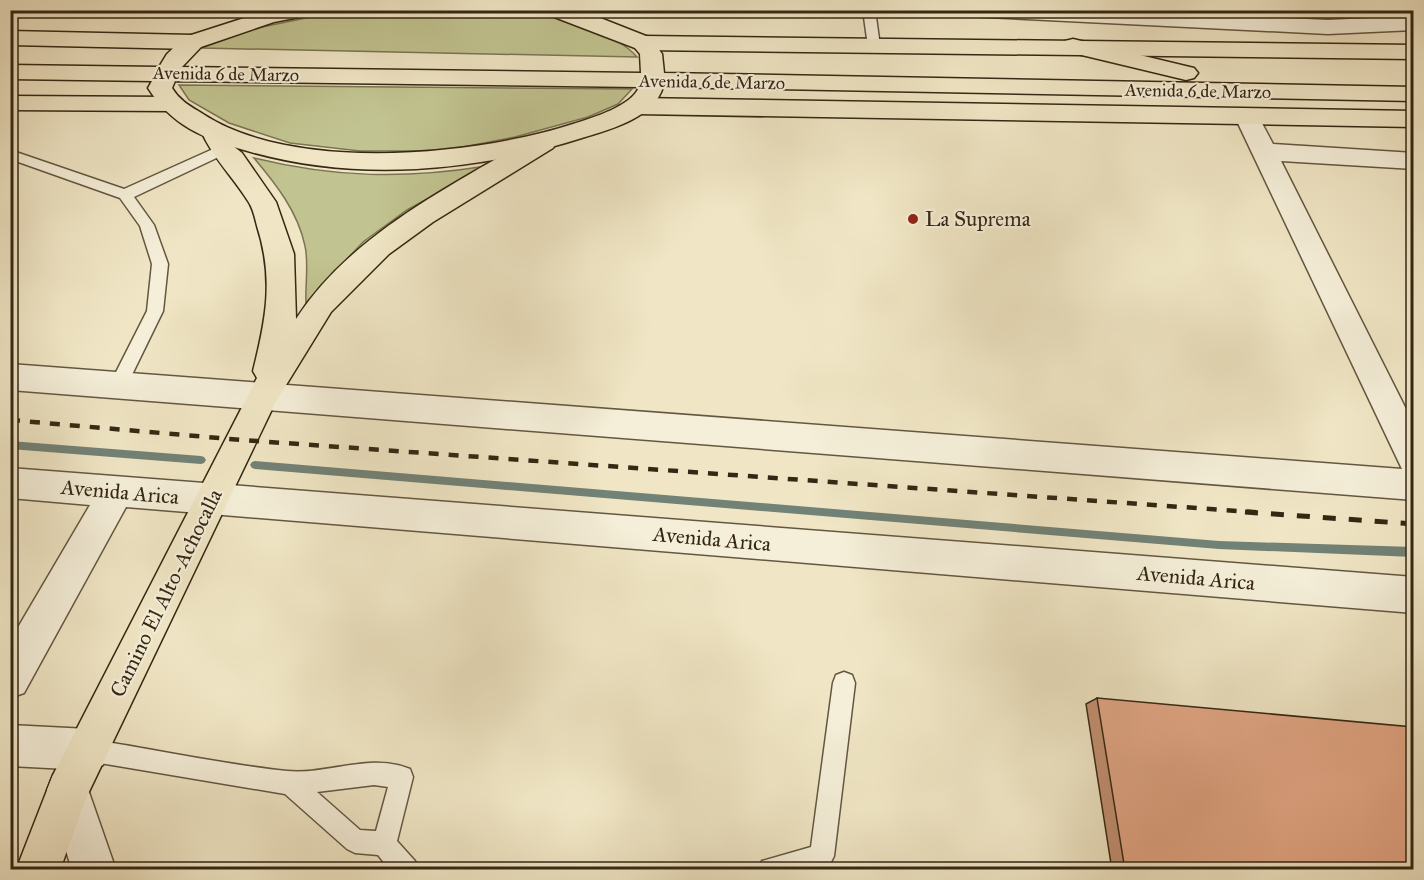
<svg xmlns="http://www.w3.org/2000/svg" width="1424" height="880" font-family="'IM FELL Great Primer',serif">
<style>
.green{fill:#c1c390;stroke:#7b7552;stroke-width:1.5}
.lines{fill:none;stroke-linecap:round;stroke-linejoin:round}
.stream{fill:#728277;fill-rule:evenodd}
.service-casing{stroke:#645740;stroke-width:3}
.minor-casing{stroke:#645740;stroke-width:3}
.primary-casing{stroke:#352713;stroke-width:3}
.trunk-casing{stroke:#352713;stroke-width:3}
.service{fill:#f5efd9;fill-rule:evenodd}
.minor{fill:#f5efd9;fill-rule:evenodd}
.primary{fill:#f0e6c5;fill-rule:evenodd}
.trunk{fill:#f0e6c5;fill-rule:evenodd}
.rail-far1{stroke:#352713;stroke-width:4.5;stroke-dasharray:10 10;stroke-linecap:butt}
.rail{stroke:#352713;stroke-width:5;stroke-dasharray:13 13;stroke-linecap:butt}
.wall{fill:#c39073;stroke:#352713;stroke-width:1.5}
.building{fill:#e3a786;stroke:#352713;stroke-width:1.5}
.poi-dot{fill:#8f2418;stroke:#f5efd9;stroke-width:2}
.labels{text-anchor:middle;stroke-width:4.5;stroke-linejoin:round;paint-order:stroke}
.far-street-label{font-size:18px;fill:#352713;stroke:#f5efd9}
.poi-label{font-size:21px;fill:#352713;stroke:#f5efd9;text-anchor:start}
.street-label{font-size:21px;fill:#352713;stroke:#f5efd9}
</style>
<rect width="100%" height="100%" fill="#f0e6c5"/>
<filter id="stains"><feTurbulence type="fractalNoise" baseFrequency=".00333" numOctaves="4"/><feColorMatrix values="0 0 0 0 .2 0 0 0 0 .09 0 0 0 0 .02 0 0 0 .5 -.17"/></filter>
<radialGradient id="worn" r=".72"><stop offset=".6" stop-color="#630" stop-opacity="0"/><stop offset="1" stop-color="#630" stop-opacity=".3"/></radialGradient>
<path class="green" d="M518 10C552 15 615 31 637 57L201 48 257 28 340 11Z
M179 85 632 89 618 104 588 117 515 137 442 151H360L290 143 229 123 189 100Z
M254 158C336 178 404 179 487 166L407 210 363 242 306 303C305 285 309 264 305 246 298 212 276 184 254 158Z"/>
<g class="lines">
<path class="stream" d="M10 441 201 456 204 457 206 460 204 463 201 464 10 449Z
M255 461 1219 541 1414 547V557L1219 549 255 469 252 468 250 465 252 462Z"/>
<g class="service-casing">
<path id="service" d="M863 10H875L880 46 878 49 874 50 868 46Z
M222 145 227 147 229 150 227 153 134 197 154 225 168 264 163 311 124 391 118 393 112 391 109 386 147 311 152 264 140 226 120 198 10 159V150L124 189Z
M844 672 852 675 855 683 834 856 830 864 817 870H759L762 861 811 847 833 683 836 675Z
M88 739C154 749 221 764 287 771 328 775 370 752 410 769L413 777 397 841 415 861 418 870H390L378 855 355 853 347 849 285 794 88 761 80 758 77 750 80 742ZM374 785 388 787 376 831 360 830 317 792Z"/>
</g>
<g class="minor-casing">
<path id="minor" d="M956 10H1116L1328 20 1414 16V30L1328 34 966 16 958 15Z
M1247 109 1256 112 1273 144 1414 153V169L1281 161 1414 425V500L10 390V364L1402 469 1235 117 1238 112Z
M10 468 1414 577V613L126 507 24 693 10 698V641L90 505 10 498Z
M10 725 88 729 103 735 109 750 103 765 88 771 69 769 83 775 116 870H72L47 790 53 775 67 769 10 766Z"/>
</g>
<g class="primary-casing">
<path id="primary" d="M10 31 193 35 201 37 204 42 201 47 193 49 10 45Z
M643 36 1414 45V59L643 50 635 48 632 43 635 38Z
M10 96 170 97 179 99 182 104 179 109 170 111 10 110Z
M637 98 1414 111V127L637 114 628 111 625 106 628 101Z
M214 125 223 127 232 145 242 153 276 202 294 254 296 319C351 234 450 187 535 136L544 134 553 136 557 142 553 148 433 222 389 254 331 312 275 403 86 798 60 870H16L53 775 257 378 253 371C266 319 274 279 257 226 255 218 253 208 248 201 233 177 213 158 202 133L205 127Z"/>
</g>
<g class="trunk-casing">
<path id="trunk" d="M269 10H312L310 15 274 22 201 47 182 67 641 73 640 54 635 48 549 15 547 10H580L651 38 662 54 664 73 1414 87V101L663 87C654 117 612 129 585 137 477 172 354 183 244 150 203 138 172 126 148 88L152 81 10 79V65L159 67 167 54 185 37ZM175 81 639 87C632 106 592 118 573 124 474 156 293 173 203 114 190 106 180 101 172 88Z
M1073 39 1194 68 1198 73 1194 78 1186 80 1065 51 1062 46 1065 41Z"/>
</g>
<use href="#service" class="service"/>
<use href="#minor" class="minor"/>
<use href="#primary" class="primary"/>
<use href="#trunk" class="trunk"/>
<path class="rail-far1" d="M10 420 242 440 1266 513"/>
<path class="rail" d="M1245 512 1414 524"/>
</g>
<path class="wall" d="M1097 698 1413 870H1112L1086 704Z"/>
<path class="building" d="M1097 698 1413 727V870H1125Z"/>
<circle class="poi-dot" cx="913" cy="219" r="6"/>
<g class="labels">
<g class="far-street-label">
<text transform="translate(226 74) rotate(1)" y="6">Avenida 6 de Marzo</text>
<text transform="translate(712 82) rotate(1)" y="6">Avenida 6 de Marzo</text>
<text transform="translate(1198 91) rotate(1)" y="6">Avenida 6 de Marzo</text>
</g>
<g class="poi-label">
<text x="925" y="226">La Suprema</text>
</g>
<g class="street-label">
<text transform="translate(120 492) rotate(5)" y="7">Avenida Arica</text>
<text transform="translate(712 539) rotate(5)" y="7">Avenida Arica</text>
<text transform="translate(1196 578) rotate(5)" y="7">Avenida Arica</text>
<text transform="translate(166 593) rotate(-64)" y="7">Camino El Alto-Achocalla</text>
</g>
</g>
<rect width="1424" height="880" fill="none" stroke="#f0e6c5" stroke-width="36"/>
<rect x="12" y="12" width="1400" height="856" fill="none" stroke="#352713" stroke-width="3"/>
<rect x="18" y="18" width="1388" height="844" fill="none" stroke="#352713" stroke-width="1.5"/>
<rect width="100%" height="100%" filter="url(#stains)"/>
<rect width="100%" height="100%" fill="url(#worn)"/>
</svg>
